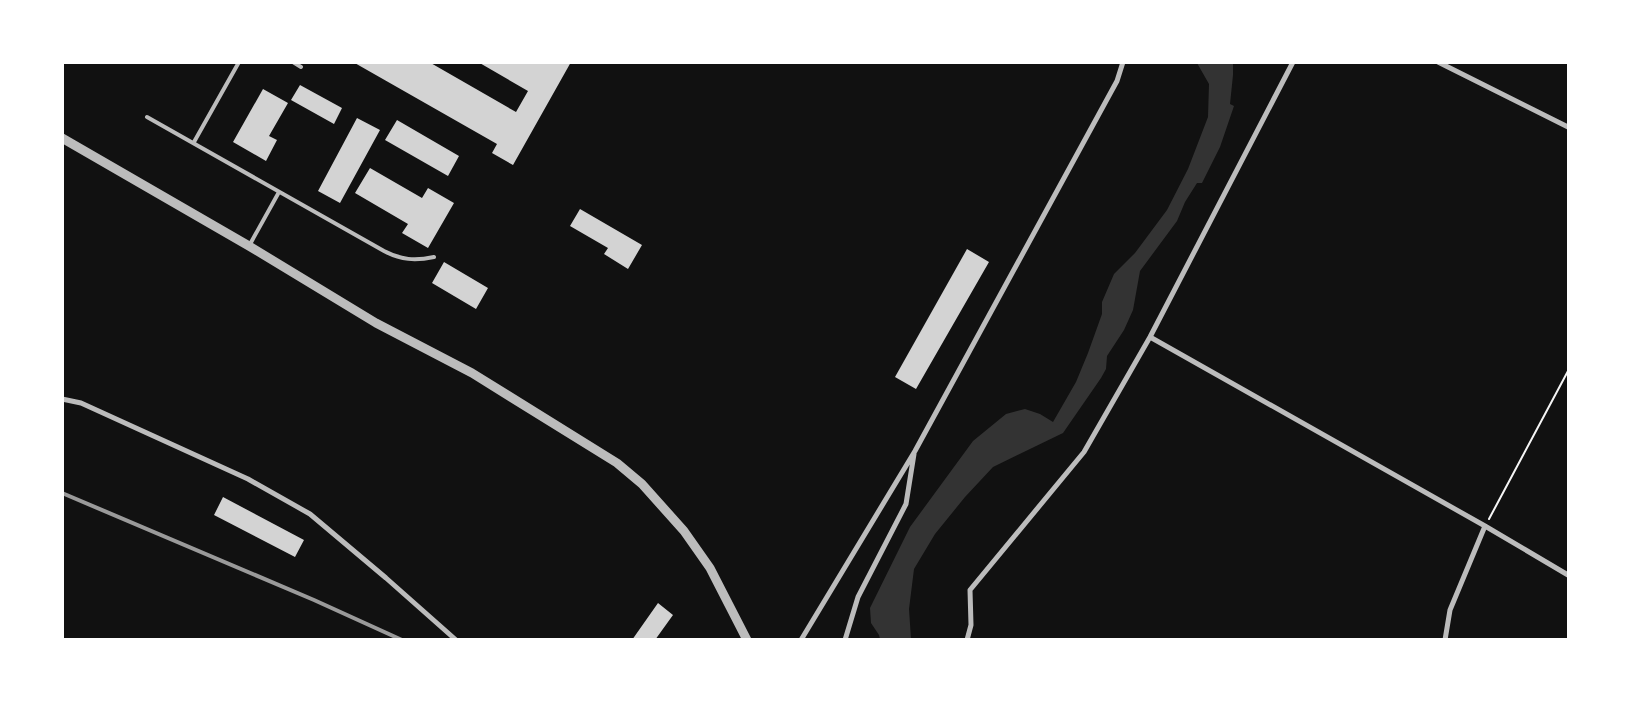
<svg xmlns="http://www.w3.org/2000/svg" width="1631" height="702" font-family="Signika,sans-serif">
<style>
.water{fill:#333}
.building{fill:#d3d3d3}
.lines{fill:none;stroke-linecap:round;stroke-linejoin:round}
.path{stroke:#f5f5f5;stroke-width:2}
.service{stroke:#bcbcbc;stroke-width:4}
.minor{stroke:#bcbcbc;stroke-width:5}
.tertiary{stroke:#bcbcbc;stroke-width:9}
.rail{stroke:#9a9a9a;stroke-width:4}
</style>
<rect width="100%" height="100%" fill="#111"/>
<path class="water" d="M1197 63H1233V75L1230 104 1234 106 1220 147 1202 183H1197L1185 202 1177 221 1140 271 1133 310 1124 330 1107 356 1106 369 1101 378 1063 433 993 467 965 497 935 534 914 569 909 609 911 639H880L879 635 871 623 870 608 910 527 973 441 1006 414 1025 409 1040 414 1053 422 1076 382 1088 353 1102 314V302L1114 274 1135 253 1167 210 1188 169 1208 117 1209 84Z"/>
<path class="building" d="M353 62H429L516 112 528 91 478 62H571L513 165 492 153 497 144Z
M300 85 342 108 334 124 291 100Z
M263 89 288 103 269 136 277 140 266 161 233 142Z
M357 118 380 130 340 203 318 191Z
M397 120 459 156 448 176 385 140Z
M370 168 422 198 428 188 454 203 428 248 402 233 408 224 355 193Z
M580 209 642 245 628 269 604 254 608 248 570 226Z
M967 249 989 262 916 389 895 377Z
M444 262 488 288 476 309 432 283Z
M223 497 304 540 295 557 214 515Z
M658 603 673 615 655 640H632Z"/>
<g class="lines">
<path class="path" d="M1489 519 1568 371"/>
<path class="service" d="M293 62 301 67
M147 117 384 251C401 260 415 261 434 257
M194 142 239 62
M249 246 279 192"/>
<path class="minor" d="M1438 62 1568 127
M1150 337 1485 526 1568 575
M62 399 81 403 248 479 310 514 386 578 456 640
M801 640 915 451 1117 81 1123 62
M845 640 858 597 906 504 914 454
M967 640 971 625 970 590 1084 452 1150 337 1293 62
M1445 640 1450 610 1485 526"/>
<path class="tertiary" d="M62 138 249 246 376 323 472 373 617 463 642 484 684 531 710 568 747 640"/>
<path class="rail" d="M62 493 314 600 402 640"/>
</g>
<rect width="1631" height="702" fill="none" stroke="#ffffff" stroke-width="128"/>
</svg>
